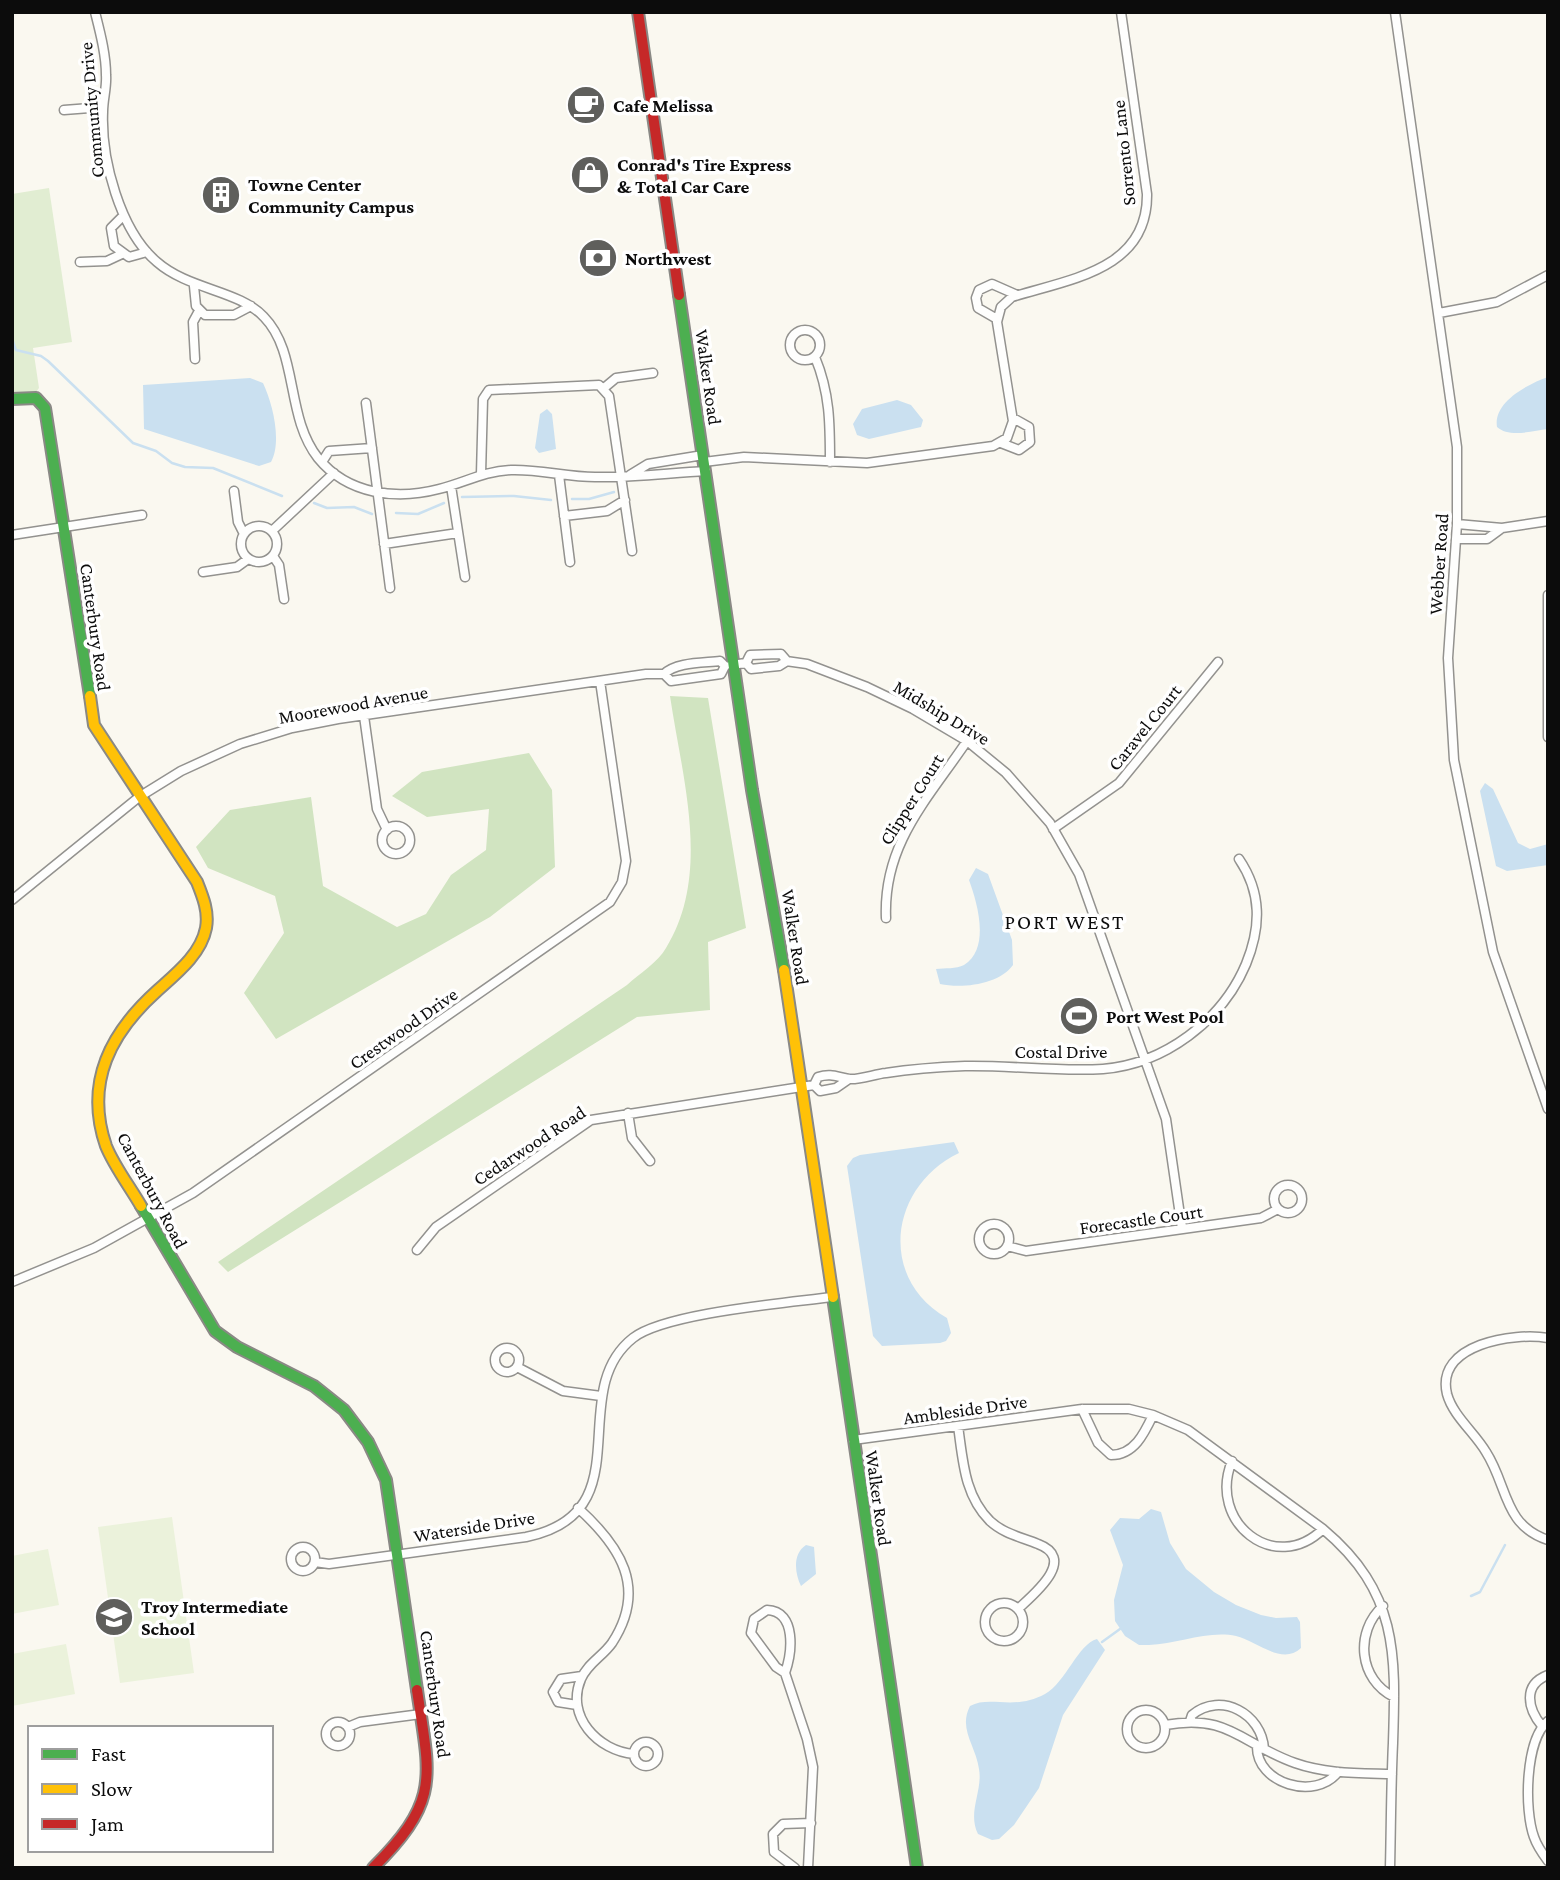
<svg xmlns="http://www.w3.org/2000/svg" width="1560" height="1880" font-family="'Crimson Pro',serif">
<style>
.green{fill:#e1edd2}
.forest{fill:#d1e4c1}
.pitch{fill:#ebf2db}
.water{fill:#cae0f0}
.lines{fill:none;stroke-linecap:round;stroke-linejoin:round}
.stream{stroke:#cae0f0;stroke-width:2.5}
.street-casing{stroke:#93928f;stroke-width:11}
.fast-casing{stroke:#8a8985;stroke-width:14}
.slow-casing{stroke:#8a8985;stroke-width:14}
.jam-casing{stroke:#8a8985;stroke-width:14}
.street{stroke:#fefefd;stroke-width:8}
.fast{stroke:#4caf50;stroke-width:10}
.slow{stroke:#ffc107;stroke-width:10}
.jam{stroke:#c62828;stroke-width:10}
.labels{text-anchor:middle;stroke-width:7;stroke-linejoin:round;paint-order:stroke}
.poi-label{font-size:19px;font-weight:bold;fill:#0c0c0c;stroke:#fff;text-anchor:start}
.street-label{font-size:19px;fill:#0c0c0c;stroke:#fff}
.neighbourhood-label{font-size:21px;letter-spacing:2px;fill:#0c0c0c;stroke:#fff}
</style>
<rect width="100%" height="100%" fill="#faf8f0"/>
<path class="green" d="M49 188 72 342 33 348 39 388 36 392 12 395V194Z"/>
<path class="forest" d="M670 696 708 698 746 928 708 942 710 1010 637 1017 228 1272 218 1262 627 985C639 974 658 962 666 948 712 873 682 778 670 696Z
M529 753 552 790 555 867 490 917 276 1039 244 993 284 933 275 896 208 868 196 847 230 810 311 797 323 886 397 927 426 914 451 875 486 850 489 809 427 817 392 796 422 772Z"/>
<path class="pitch" d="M172 1517 194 1673 120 1683 98 1527Z
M48 1549 59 1605 12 1614V1556Z
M66 1644 75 1694 12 1706V1654Z"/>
<path class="water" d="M1548 377V429C1532 431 1509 438 1497 427 1493 402 1528 384 1548 377Z
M250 378 263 383C273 404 282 442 271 462L259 466 144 429 143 385Z
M897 400 911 405 923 420 921 427 869 439 857 435 853 424 862 409Z
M547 409 552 414 556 449 539 453 535 448 540 414Z
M1485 783 1493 789 1518 843 1530 849 1548 844V865L1507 871 1496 866 1480 791Z
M976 868 988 874 1012 940 1013 965C1000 984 963 989 940 984L936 969C945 968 956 969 964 965 991 948 977 902 969 880Z
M1078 1008 1094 1013 1093 1024 1086 1025 1079 1020 1070 1025 1064 1022 1065 1013Z
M954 1142 959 1153C890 1186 877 1278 947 1318L951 1333 946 1341 940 1343 882 1346 873 1336 847 1166 853 1158 860 1155Z
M1151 1509 1161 1512 1170 1543 1186 1569 1214 1592 1236 1605 1261 1615 1276 1618 1297 1617 1300 1622 1301 1648C1282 1666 1257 1641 1236 1636 1208 1630 1178 1644 1149 1645H1139L1125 1636 1115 1621 1114 1600 1123 1565 1110 1530 1120 1518 1139 1519Z
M806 1545 814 1547 816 1574 801 1586C795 1574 792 1554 806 1545Z
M1097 1639 1105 1650 1063 1715 1039 1788 1014 1825 999 1839 992 1840 978 1834C967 1812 983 1791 979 1769 976 1746 958 1729 970 1706 990 1695 1014 1711 1045 1694 1066 1682 1078 1644 1097 1639Z"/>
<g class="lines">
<path class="stream" d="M12 339 16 350 41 356 48 361 133 443 156 451 172 463 185 467 213 468 282 496
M462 497 514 496 551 500
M572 499H589L614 492
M314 503 327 508 354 507 372 514
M396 513 418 514 444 503
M1471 1596 1480 1592 1505 1545
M1102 1642 1120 1629"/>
<g class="street-casing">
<path id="street" d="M95 12C100 32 106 54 106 75 107 87 103 99 103 112 101 159 120 231 157 262 189 290 239 290 264 317 299 353 285 416 318 458 348 495 397 500 439 489 464 483 484 471 511 470 539 469 567 477 595 477 632 478 668 473 706 471
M1395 12 1457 447V524L1448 658 1454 760 1493 952 1548 1109
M64 110 103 107
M123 216 111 228 114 246 129 257 147 252
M80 262 107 261 122 254
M194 286 196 306 205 315H234L251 306
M1439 313 1497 302 1548 275
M997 319 978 308 976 298 979 290 992 284 1017 295
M790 345a15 15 0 1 1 30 0a15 15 0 1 1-30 0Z
M815 357C830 393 830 424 830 462
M195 359 193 322 199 311
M604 388 616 378 653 373
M366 403 390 588
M1001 443 1019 450 1030 442 1029 427 1013 418
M322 462 329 451 372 448
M704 462 744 457 867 463 993 446 1007 438 1013 421 997 322 1001 307 1012 297C1070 279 1148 270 1147 194L1121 12
M481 474 483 399 489 390 599 385 609 396 632 551
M559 475 570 562
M630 475 648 464 703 455
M451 486 465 577
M234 491 238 522 244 534
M564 516 607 511 625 500
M241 544a18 18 0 1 1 36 0a18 18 0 1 1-36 0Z
M1502 528 1548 521
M273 530 334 473
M12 535 142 515
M1456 539H1487L1502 528 1457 524
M384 544 458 533
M273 556 279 565 284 599
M203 572 237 567 248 559
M1548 595V737
M786 661 807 664 867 687 913 709 967 741 1006 773 1050 823 1079 874 1166 1119 1182 1229
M731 665 746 663 751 669 779 666 787 661 781 654 750 655 746 663
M364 716 377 809 387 830
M382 840a14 14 0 1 1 28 0a14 14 0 1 1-28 0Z
M1053 829 1119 783 1218 662
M12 900 139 797 181 771 240 744 292 728 338 719 646 674H664L671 681 721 674 725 666 720 661C703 663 676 662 664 674
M886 918C883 844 927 800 967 741
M849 1079 836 1088 820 1091 814 1085 818 1077C831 1073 837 1077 849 1079 860 1080 875 1074 886 1073 912 1069 939 1067 965 1066 1011 1065 1057 1072 1103 1069 1164 1064 1222 1021 1246 964 1261 927 1262 893 1239 859
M628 1113 632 1138 650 1161
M1274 1199a14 14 0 1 1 28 0a14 14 0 1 1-28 0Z
M979 1239a15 15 0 1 1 30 0a15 15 0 1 1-30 0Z
M1007 1246 1026 1251 1261 1218 1278 1209
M417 1250 436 1227 591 1120 814 1085
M12 1282 94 1248 193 1193 610 902 622 882 626 861 600 681
M1548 1338C1514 1332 1435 1344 1447 1394 1453 1416 1475 1433 1486 1452 1508 1486 1503 1525 1548 1540
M495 1360a12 12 0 1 1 24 0a12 12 0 1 1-24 0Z
M517 1367 563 1391 601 1396
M1082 1409 1098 1443 1111 1455C1134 1455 1144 1434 1153 1415
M958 1426C963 1460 964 1495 990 1521 1004 1534 1021 1537 1038 1544 1078 1559 1033 1595 1018 1609
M853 1440 1082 1409H1129L1153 1415 1188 1430 1323 1529C1398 1592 1396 1653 1393 1743 1391 1785 1391 1826 1390 1868
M1232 1461C1207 1522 1275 1576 1323 1529
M578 1508C620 1546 648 1588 612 1643 603 1656 587 1664 581 1679 565 1716 598 1751 634 1754
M291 1559a12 12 0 1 1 24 0a12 12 0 1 1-24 0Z
M315 1562 329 1564 526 1537C645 1513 563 1393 633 1338 665 1313 787 1303 832 1297
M985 1622a19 19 0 1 1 38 0a19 19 0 1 1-38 0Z
M1383 1606C1354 1632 1359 1680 1394 1697
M785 1673 776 1667 751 1633 754 1619 767 1610C797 1611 792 1653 785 1673L807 1739 813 1767 808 1868
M577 1705 558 1702 553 1692 561 1679 582 1676
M1127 1729a19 19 0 1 1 38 0a19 19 0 1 1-38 0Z
M1190 1721 1192 1715C1221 1691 1262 1714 1264 1749
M1548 1721C1525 1740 1524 1810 1534 1837 1537 1846 1542 1853 1548 1861
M326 1734a12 12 0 1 1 24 0a12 12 0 1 1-24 0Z
M1165 1725C1229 1713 1241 1744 1295 1763 1326 1774 1360 1773 1392 1774
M1542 1726C1528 1709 1522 1685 1548 1675
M348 1727 360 1722 421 1714
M634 1754a12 12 0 1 1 24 0a12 12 0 1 1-24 0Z
M1257 1746C1256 1784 1316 1801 1338 1772
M795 1868 774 1852 773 1834 783 1824 811 1823"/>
</g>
<g class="fast-casing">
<path id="fast" d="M679 295 752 790 784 970
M12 399 36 398 45 408 90 696
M141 1206 215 1331 237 1347 314 1386 344 1410 368 1442 386 1480 417 1690
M833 1297 917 1868"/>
</g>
<g class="slow-casing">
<path id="slow" d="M90 696 94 725 197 882C203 897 209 912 206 928 201 954 177 973 158 990 111 1032 84 1082 106 1146 114 1166 130 1187 141 1206
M784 970 833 1297"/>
</g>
<g class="jam-casing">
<path id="jam" d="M638 12 679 295
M373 1868C441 1800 430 1778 417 1690"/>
</g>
<use href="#street" class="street"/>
<use href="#fast" class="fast"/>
<use href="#slow" class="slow"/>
<use href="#jam" class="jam"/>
</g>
<defs>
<g id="cafe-disc" transform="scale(2.0125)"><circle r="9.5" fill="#5f5f5c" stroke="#fff"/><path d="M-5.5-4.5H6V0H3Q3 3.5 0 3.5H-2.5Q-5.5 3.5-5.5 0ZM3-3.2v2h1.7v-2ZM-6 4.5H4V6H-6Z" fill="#fff"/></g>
<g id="shop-disc" transform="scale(2.0125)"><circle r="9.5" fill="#5f5f5c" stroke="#fff"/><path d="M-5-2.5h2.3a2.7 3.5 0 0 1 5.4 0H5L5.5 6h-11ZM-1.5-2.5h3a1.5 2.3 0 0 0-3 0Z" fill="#fff"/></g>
<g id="building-disc" transform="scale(2.0125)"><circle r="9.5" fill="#5f5f5c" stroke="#fff"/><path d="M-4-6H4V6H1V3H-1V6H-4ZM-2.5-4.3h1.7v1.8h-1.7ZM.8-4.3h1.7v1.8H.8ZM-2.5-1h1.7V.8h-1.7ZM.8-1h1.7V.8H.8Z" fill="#fff"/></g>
<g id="bank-disc" transform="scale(2.0125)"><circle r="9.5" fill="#5f5f5c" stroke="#fff"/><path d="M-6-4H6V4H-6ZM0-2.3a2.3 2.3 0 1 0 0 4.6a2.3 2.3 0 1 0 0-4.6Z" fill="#fff"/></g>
<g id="stadium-disc" transform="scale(2.0125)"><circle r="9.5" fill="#5f5f5c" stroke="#fff"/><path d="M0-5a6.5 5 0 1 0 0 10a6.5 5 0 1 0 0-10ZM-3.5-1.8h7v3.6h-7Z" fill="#fff"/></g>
<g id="school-disc" transform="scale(2.0125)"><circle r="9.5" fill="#5f5f5c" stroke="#fff"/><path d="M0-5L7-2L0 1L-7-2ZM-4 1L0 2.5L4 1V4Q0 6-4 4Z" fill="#fff"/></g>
</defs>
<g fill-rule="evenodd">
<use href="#cafe-disc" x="586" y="105"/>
<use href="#shop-disc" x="590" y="175"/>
<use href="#building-disc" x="221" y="195"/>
<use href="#bank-disc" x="598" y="258"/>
<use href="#stadium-disc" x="1079" y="1016"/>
<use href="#school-disc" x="114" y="1617"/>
</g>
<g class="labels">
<g class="poi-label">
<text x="613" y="112">Cafe Melissa</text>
<text x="617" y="171">Conrad's Tire Express<tspan x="617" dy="22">&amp; Total Car Care</tspan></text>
<text x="248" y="191">Towne Center<tspan x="248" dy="22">Community Campus</tspan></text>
<text x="625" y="265">Northwest</text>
<text x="1106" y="1023">Port West Pool</text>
<text x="141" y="1613">Troy Intermediate<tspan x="141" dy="22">School</tspan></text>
</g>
<g class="street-label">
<text transform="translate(91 110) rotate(-95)" y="7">Community Drive</text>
<text transform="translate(1123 153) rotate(-96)" y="7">Sorrento Lane</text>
<text transform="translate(709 377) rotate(82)" y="7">Walker Road</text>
<text transform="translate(1438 564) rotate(-86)" y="7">Webber Road</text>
<text transform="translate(96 627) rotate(82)" y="7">Canterbury Road</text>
<text transform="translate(353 704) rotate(-10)" y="7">Moorewood Avenue</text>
<text transform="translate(942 712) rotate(31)" y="7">Midship Drive</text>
<text transform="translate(1144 727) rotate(-51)" y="7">Caravel Court</text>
<text transform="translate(911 799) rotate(-58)" y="7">Clipper Court</text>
<text transform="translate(796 937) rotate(81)" y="7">Walker Road</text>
<text transform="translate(403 1028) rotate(-35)" y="7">Crestwood Drive</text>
<text x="1061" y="1058">Costal Drive</text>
<text transform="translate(529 1145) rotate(-33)" y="7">Cedarwood Road</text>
<text transform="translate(153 1190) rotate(62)" y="7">Canterbury Road</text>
<text transform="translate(1141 1219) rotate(-8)" y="7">Forecastle Court</text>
<text transform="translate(965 1409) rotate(-8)" y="7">Ambleside Drive</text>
<text transform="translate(879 1498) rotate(82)" y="7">Walker Road</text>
<text transform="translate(474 1526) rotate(-9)" y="7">Waterside Drive</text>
<text transform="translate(436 1694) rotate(82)" y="7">Canterbury Road</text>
</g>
<g class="neighbourhood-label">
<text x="1065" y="929">PORT WEST</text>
</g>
</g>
<rect width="1560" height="1880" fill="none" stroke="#0c0c0c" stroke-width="28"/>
<rect x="28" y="1726" width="245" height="126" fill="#ffffff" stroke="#9e9e9e" stroke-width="2"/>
<rect x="42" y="1749" width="35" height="10" fill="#4caf50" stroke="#9e9e9e" stroke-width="2"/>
<text x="91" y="1761" font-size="21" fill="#0c0c0c">Fast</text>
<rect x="42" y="1784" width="35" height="10" fill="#ffc107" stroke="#9e9e9e" stroke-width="2"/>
<text x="91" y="1796" font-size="21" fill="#0c0c0c">Slow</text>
<rect x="42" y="1819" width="35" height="10" fill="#c62828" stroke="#9e9e9e" stroke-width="2"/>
<text x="91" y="1831" font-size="21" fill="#0c0c0c">Jam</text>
</svg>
